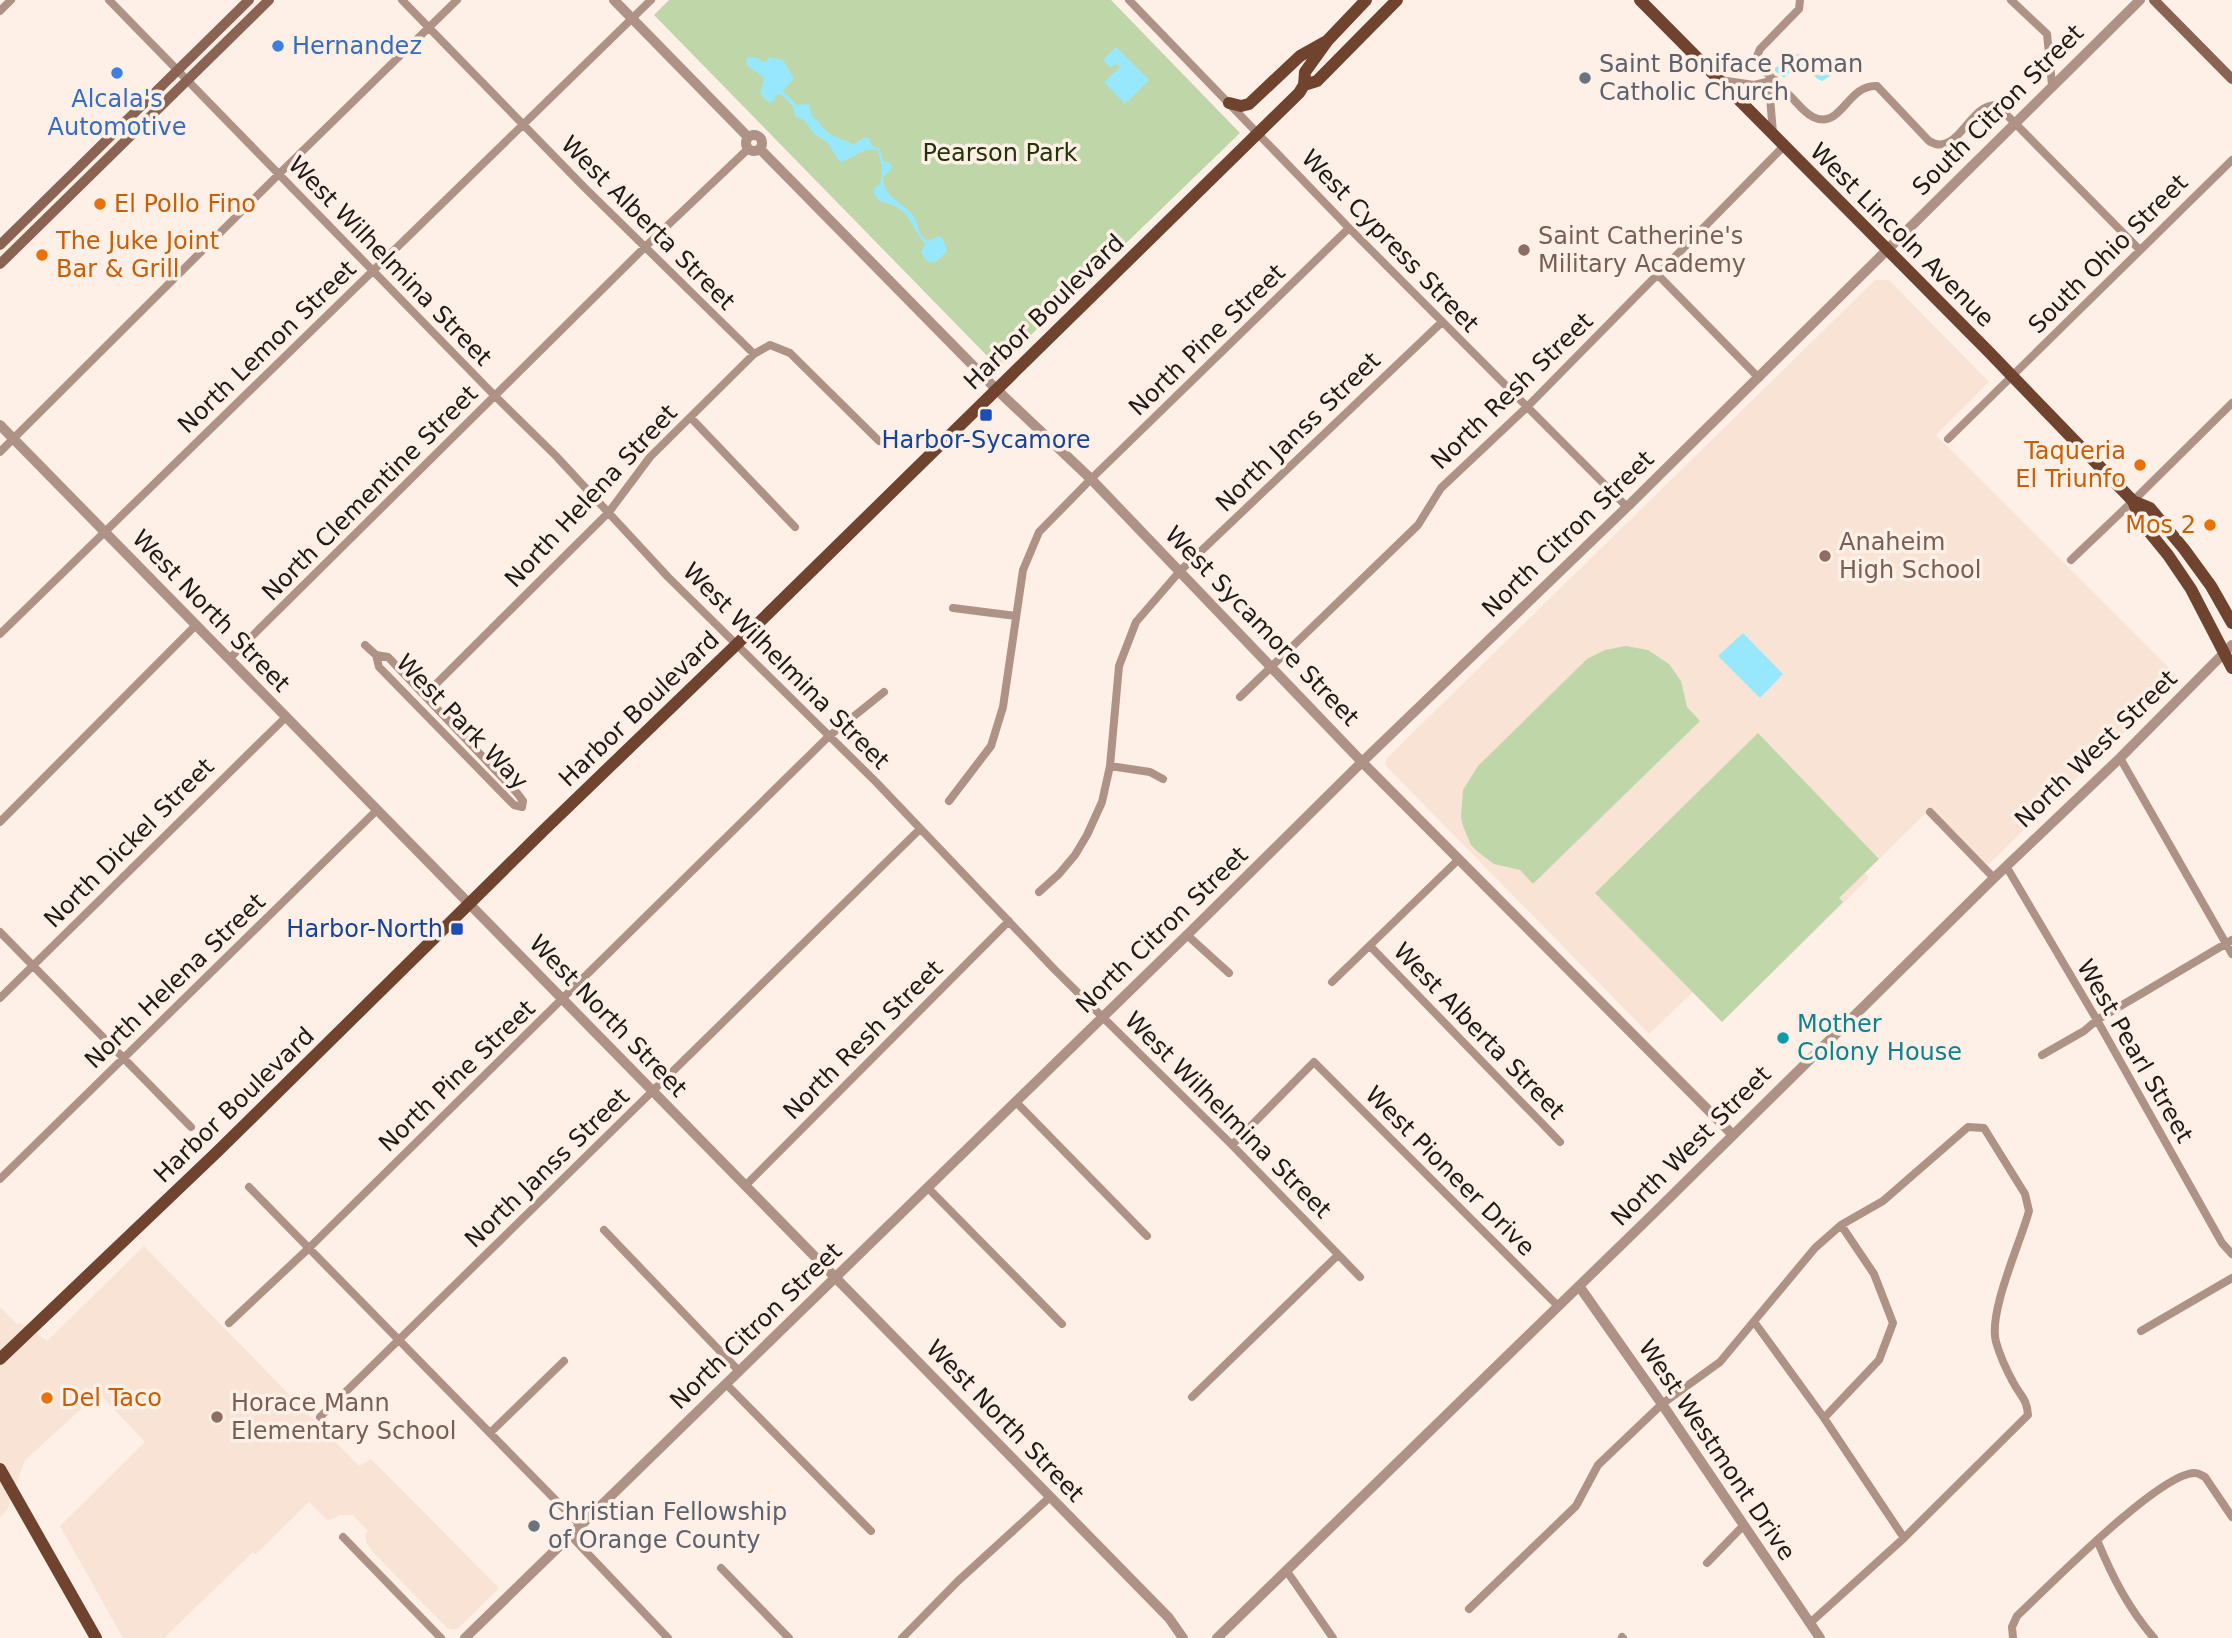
<svg xmlns="http://www.w3.org/2000/svg" width="2232" height="1638" font-family="'DejaVu Sans',sans-serif">
<style>
.built{fill:#f8e3d4}
.green{fill:#bfd7a8}
.water{fill:#97e7fd}
.lines{fill:none;stroke-linecap:round;stroke-linejoin:round}
.minor{stroke:#ae9286;stroke-width:8}
.tertiary{stroke:#ae9286;stroke-width:10}
.secondary{stroke:#8a6352;stroke-width:10}
.primary{stroke:#70432e;stroke-width:12}
.shop-dot{fill:#3f7fe0;stroke:#fef0e6;stroke-width:2.5}
.worship-dot{fill:#6b7280;stroke:#fef0e6;stroke-width:2.5}
.food-dot{fill:#e8710a;stroke:#fef0e6;stroke-width:2.5}
.education-dot{fill:#8d6e63;stroke:#fef0e6;stroke-width:2.5}
.transit-dot{fill:#1a4fb4;stroke:#fef0e6;stroke-width:2.5}
.culture-dot{fill:#0f9aa8;stroke:#fef0e6;stroke-width:2.5}
.labels{text-anchor:middle;stroke-width:7;stroke-linejoin:round;paint-order:stroke}
.shop-label{font-size:24px;fill:#366cbe;stroke:#fef0e6;text-anchor:start}
.worship-label{font-size:24px;fill:#5b616d;stroke:#fef0e6;text-anchor:start}
.street-label{font-size:24px;fill:#1f1a17;stroke:#fef0e6}
.park-label{font-size:24px;fill:#22340a;stroke:#fef0e6}
.food-label{font-size:24px;fill:#c56008;stroke:#fef0e6;text-anchor:start}
.education-label{font-size:24px;fill:#785e54;stroke:#fef0e6;text-anchor:start}
.transit-label{font-size:24px;fill:#164399;stroke:#fef0e6}
.culture-label{font-size:24px;fill:#0d838f;stroke:#fef0e6;text-anchor:start}
</style>
<rect width="100%" height="100%" fill="#fef0e6"/>
<path class="built" d="M1875 280H1889L1989 382 1936 435 2179 678 1988 865 1931 808 1865 873 1869 878 1722 1022 1693 992 1649 1034 1388 768 1385 763 1387 758Z
M144 1246 359 1466 371 1459 499 1588 459 1628 453 1630 447 1628 372 1551 366 1542 365 1534 368 1531 353 1515H340L328 1521 309 1502 256 1554 253 1552 164 1638H123L60 1526 145 1442 99 1393 25 1460 7 1510 0 1517V1307L17 1324 21 1323 47 1341Z"/>
<path class="green" d="M669 0H1111L1240 133 998 367 654 15Z
M1626 646 1648 650 1669 664 1681 681 1687 707 1700 721 1533 884 1520 870 1494 864 1478 852 1471 845 1463 826 1461 817 1463 790 1478 766 1587 659 1605 650Z
M1758 733 1879 859 1839 898 1843 902 1722 1022 1595 893Z"/>
<path class="water" d="M1116 47 1149 80 1125 104 1104 82 1120 67 1116 63 1111 68 1103 60Z
M1798 54 1804 55 1812 64 1827 69 1839 62 1843 64 1844 68 1822 81C1813 78 1811 69 1798 65L1784 78 1775 71V68Z
M750 57 758 58 764 62 767 61 769 57 783 60 794 78 783 91 797 105 809 104 812 116C820 121 823 130 830 134 837 138 846 140 853 145L865 137 869 138 872 146 880 149 883 161 890 163 892 167 891 170 883 177C883 198 904 202 914 217 920 227 917 235 928 241L939 236 943 239 947 251 936 262C929 264 923 259 921 252L925 244C907 221 911 208 879 201L874 193V188L880 184C883 170 881 163 878 150 862 147 853 159 840 162L827 142 814 134 804 120 796 117 792 105 781 94 776 95 774 100 769 103 760 94 764 78 747 65 746 59Z
M1743 633 1783 674 1760 698 1718 656Z"/>
<g class="lines">
<path class="minor" d="M109 0 495 396 556 456 668 577 876 782 1055 970 1232 1145 1360 1277
M402 0 584 187 754 354 770 345 790 353 879 441
M1129 0 1349 228 1627 507
M1800 0 1799 9 1760 49 1757 56C1761 71 1778 83 1788 94 1796 101 1803 112 1813 117 1841 131 1847 84 1877 86L1929 141C1958 159 1969 103 1997 105L2140 250
M2011 0 2047 34 2052 85
M0 11 11 0
M1720 80 1754 85 1775 80
M1773 133 1770 97 1775 80
M1657 274 1759 378
M691 418 795 527
M1948 439 2232 160
M0 452 279 174 457 0
M2071 560 2133 501 2232 403
M953 608 1016 616
M0 634 651 0
M365 645 376 655 388 657 517 793 523 801 522 807 514 805 379 667 376 655
M229 659 645 247 748 149
M425 695 609 512 650 457 754 354
M1240 697 1418 525 1441 488 1527 407 1784 146
M2120 758 2232 954
M1110 766 1150 772 1163 779
M949 801 991 746 1003 707 1023 570 1039 532 1091 479 1349 228
M1930 812 1994 878
M0 822 196 625
M2006 866 2097 1020 2222 1243 2232 1254
M1039 892 1059 874 1075 855 1087 835 1102 802 1110 766 1119 666 1136 622 1180 571 1442 322
M0 932 191 1127
M1187 935 1229 973
M1371 947 1560 1142
M1332 982 1458 860
M0 998 286 717
M2042 1055 2084 1031 2097 1020 2232 940
M1016 1102 1147 1236
M1232 1145 1314 1062 1558 1306
M0 1179 377 810
M745 1186 1009 921
M249 1187 581 1526
M927 1187 1062 1324
M604 1230 739 1371
M229 1323 309 1248 828 737 884 692
M1755 1323 1824 1418 1904 1538
M2141 1331 2232 1278
M726 1384 871 1531
M1192 1397 1338 1255
M320 1417 920 829
M1824 1418 1879 1360 1893 1323 1874 1274 1841 1225
M490 1433 564 1361
M571 1536 668 1638
M343 1537 441 1638
M2097 1540C2112 1576 2128 1608 2154 1638
M1707 1563 1744 1525
M721 1568 789 1638
M1286 1570 1333 1638
M1469 1609 1576 1506 1598 1465 1662 1404 1720 1362 1815 1248 1841 1225 1883 1201 1968 1127 1984 1128 2025 1194 2029 1211C2020 1244 1988 1312 1996 1342 2000 1356 2006 1369 2013 1382 2020 1396 2027 1398 2028 1415L1904 1538 1810 1623
M1622 1637 1623 1638
M902 1638 958 1581 1050 1497
M2013 1638 2012 1627 2017 1616C2046 1589 2160 1472 2195 1473 2199 1473 2201 1475 2205 1477L2232 1517"/>
<path class="tertiary" d="M614 0 748 137
M746 143a8 8 0 1 1 16 0a8 8 0 1 1-16 0Z
M760 149 996 389 1091 479 1362 762 1732 1134
M0 425 1169 1618 1183 1638
M1579 1286 1662 1404 1820 1638
M465 1638 1187 935 1362 762 1627 507 2140 0
M1217 1638 1650 1217 1994 878 2120 758 2232 645"/>
<path class="secondary" d="M2154 0 2232 79
M0 245 249 0
M0 264 269 0"/>
<path class="primary" d="M1640 0 1988 351 2133 501 2150 508 2184 549 2211 586 2232 623
M1304 85 1317 81 1397 0
M1229 103 1241 106 1249 104 1300 56 1325 42
M2133 501 2141 522 2168 555 2191 589 2232 668
M0 1359 218 1151 544 830 737 644 1299 93 1304 85 1305 72 1328 40 1366 0
M0 1469 96 1638"/>
</g>
<g class="shop-dot">
<circle cx="278" cy="46" r="7"/>
<circle cx="117" cy="73" r="7"/>
</g>
<g class="worship-dot">
<circle cx="1585" cy="78" r="7"/>
<circle cx="534" cy="1526" r="7"/>
</g>
<g class="food-dot">
<circle cx="100" cy="204" r="7"/>
<circle cx="42" cy="255" r="7"/>
<circle cx="2140" cy="465" r="7"/>
<circle cx="2210" cy="525" r="7"/>
<circle cx="47" cy="1398" r="7"/>
</g>
<g class="education-dot">
<circle cx="1524" cy="250" r="7"/>
<circle cx="1825" cy="556" r="7"/>
<circle cx="217" cy="1417" r="7"/>
</g>
<g class="transit-dot">
<rect x="979" y="408" width="14" height="14" rx="3.5"/>
<rect x="450" y="922" width="14" height="14" rx="3.5"/>
</g>
<circle class="culture-dot" cx="1783" cy="1038" r="7"/>
<g class="labels">
<g class="shop-label">
<text x="292" y="54">Hernandez</text>
<text x="117" y="107" text-anchor="middle">Alcala's<tspan x="117" dy="28">Automotive</tspan></text>
</g>
<g class="worship-label">
<text x="1599" y="72">Saint Boniface Roman<tspan x="1599" dy="28">Catholic Church</tspan></text>
<text x="548" y="1520">Christian Fellowship<tspan x="548" dy="28">of Orange County</tspan></text>
</g>
<g class="street-label">
<text transform="translate(1998 110) rotate(-45)" y="8">South Citron Street</text>
<text transform="translate(648 223) rotate(45)" y="8">West Alberta Street</text>
<text transform="translate(1902 235) rotate(45)" y="8">West Lincoln Avenue</text>
<text transform="translate(1390 241) rotate(46)" y="8">West Cypress Street</text>
<text transform="translate(2108 254) rotate(-45)" y="8">South Ohio Street</text>
<text transform="translate(390 261) rotate(46)" y="8">West Wilhelmina Street</text>
<text transform="translate(1044 312) rotate(-44)" y="8">Harbor Boulevard</text>
<text transform="translate(1207 340) rotate(-44)" y="8">North Pine Street</text>
<text transform="translate(267 347) rotate(-44)" y="8">North Lemon Street</text>
<text transform="translate(1512 391) rotate(-44)" y="8">North Resh Street</text>
<text transform="translate(1298 432) rotate(-44)" y="8">North Janss Street</text>
<text transform="translate(370 493) rotate(-45)" y="8">North Clementine Street</text>
<text transform="translate(591 496) rotate(-47)" y="8">North Helena Street</text>
<text transform="translate(1568 534) rotate(-44)" y="8">North Citron Street</text>
<text transform="translate(211 611) rotate(46)" y="8">West North Street</text>
<text transform="translate(1262 626) rotate(46)" y="8">West Sycamore Street</text>
<text transform="translate(786 666) rotate(45)" y="8">West Wilhelmina Street</text>
<text transform="translate(639 709) rotate(-44)" y="8">Harbor Boulevard</text>
<text transform="translate(462 722) rotate(46)" y="8">West Park Way</text>
<text transform="translate(2096 749) rotate(-44)" y="8">North West Street</text>
<text transform="translate(129 843) rotate(-45)" y="8">North Dickel Street</text>
<text transform="translate(1162 930) rotate(-44)" y="8">North Citron Street</text>
<text transform="translate(175 981) rotate(-44)" y="8">North Helena Street</text>
<text transform="translate(608 1016) rotate(46)" y="8">West North Street</text>
<text transform="translate(1479 1031) rotate(46)" y="8">West Alberta Street</text>
<text transform="translate(863 1040) rotate(-45)" y="8">North Resh Street</text>
<text transform="translate(2135 1051) rotate(60)" y="8">West Pearl Street</text>
<text transform="translate(457 1076) rotate(-44)" y="8">North Pine Street</text>
<text transform="translate(234 1105) rotate(-44)" y="8">Harbor Boulevard</text>
<text transform="translate(1228 1115) rotate(45)" y="8">West Wilhelmina Street</text>
<text transform="translate(1691 1146) rotate(-45)" y="8">North West Street</text>
<text transform="translate(547 1168) rotate(-44)" y="8">North Janss Street</text>
<text transform="translate(1450 1171) rotate(45)" y="8">West Pioneer Drive</text>
<text transform="translate(756 1326) rotate(-44)" y="8">North Citron Street</text>
<text transform="translate(1005 1421) rotate(46)" y="8">West North Street</text>
<text transform="translate(1717 1450) rotate(56)" y="8">West Westmont Drive</text>
</g>
<g class="park-label">
<text x="1000" y="161">Pearson Park</text>
</g>
<g class="food-label">
<text x="114" y="212">El Pollo Fino</text>
<text x="56" y="249">The Juke Joint<tspan x="56" dy="28">Bar &amp; Grill</tspan></text>
<text x="2126" y="459" text-anchor="end">Taqueria<tspan x="2126" dy="28">El Triunfo</tspan></text>
<text x="2196" y="533" text-anchor="end">Mos 2</text>
<text x="61" y="1406">Del Taco</text>
</g>
<g class="education-label">
<text x="1538" y="244">Saint Catherine's<tspan x="1538" dy="28">Military Academy</tspan></text>
<text x="1839" y="550">Anaheim<tspan x="1839" dy="28">High School</tspan></text>
<text x="231" y="1411">Horace Mann<tspan x="231" dy="28">Elementary School</tspan></text>
</g>
<g class="transit-label">
<text x="986" y="448">Harbor-Sycamore</text>
<text x="443" y="937" text-anchor="end">Harbor-North</text>
</g>
<g class="culture-label">
<text x="1797" y="1032">Mother<tspan x="1797" dy="28">Colony House</tspan></text>
</g>
</g>
</svg>
